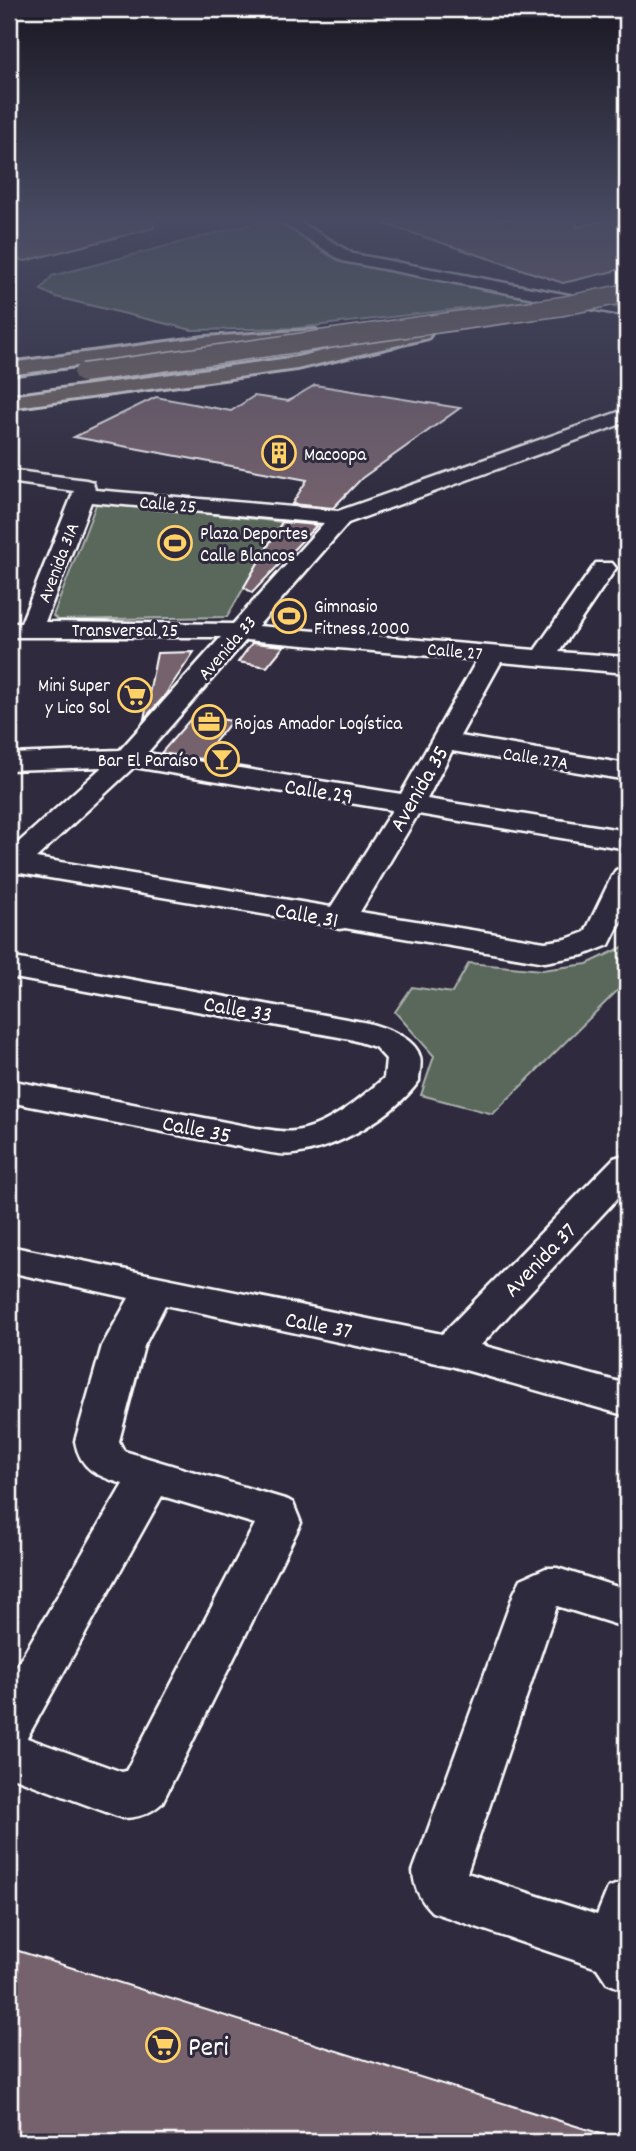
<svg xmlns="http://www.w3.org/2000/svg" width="636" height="2151" font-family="Dekko,sans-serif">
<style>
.green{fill:#5a675c;stroke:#acb3ae;stroke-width:2}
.building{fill:#76626d;stroke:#fff;stroke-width:2}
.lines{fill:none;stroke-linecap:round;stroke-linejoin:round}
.minor-casing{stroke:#fff;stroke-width:5}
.trunk-casing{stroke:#fff;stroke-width:6}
.minor{fill:#2f2a3d;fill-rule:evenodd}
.trunk{fill:#756964;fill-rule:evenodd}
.trunk-bridge-casing{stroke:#fff;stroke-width:21;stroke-linecap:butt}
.trunk-bridge{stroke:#756964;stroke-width:18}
.labels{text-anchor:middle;stroke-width:6;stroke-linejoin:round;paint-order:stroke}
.far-poi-label{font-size:19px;fill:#fff;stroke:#2f2a3d;text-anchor:start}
.far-street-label{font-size:19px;fill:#fff;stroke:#2f2a3d}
.street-label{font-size:23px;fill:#fff;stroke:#2f2a3d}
.near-poi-label{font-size:28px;fill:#fff;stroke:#2f2a3d;text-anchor:start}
</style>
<rect width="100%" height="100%" fill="#2f2a3d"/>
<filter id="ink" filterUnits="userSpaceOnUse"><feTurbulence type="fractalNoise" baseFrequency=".0143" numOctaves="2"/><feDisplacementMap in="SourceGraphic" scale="14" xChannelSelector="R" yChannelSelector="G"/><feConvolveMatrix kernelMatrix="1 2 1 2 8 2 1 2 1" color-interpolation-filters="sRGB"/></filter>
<g filter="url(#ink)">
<path class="green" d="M270 219C296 229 315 252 342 261L537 300 297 328 192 330 56 297 41 290 52 276Z
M97 502 282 522 227 617 58 620 53 616Z
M627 945V981L493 1114 421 1095 434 1056 395 1012 412 987 452 993 469 963 542 970 587 964Z"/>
<path class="building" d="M9 219H153L154 228 25 261 9 257Z
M386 219H577V227L612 219H627V268L563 283 385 224Z
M315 385 460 408 362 478 333 508 292 504 307 480 74 437 156 397 231 411 254 396 288 401Z
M282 522 317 525 252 593 244 587Z
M252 643 284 646 267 667 238 662Z
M194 652 163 698 144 719 157 653Z
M194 715 232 721 201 759 161 753Z
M9 1948 611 2137 610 2142H9Z"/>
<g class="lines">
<g class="minor-casing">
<path id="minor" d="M277 219H295L353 254 627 306V316L342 261Z
M627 409V422L348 523 258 626 535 650 596 563H612L616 568 559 652 627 657V673L501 662 460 736 627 764V780L452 751 427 799 627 831V849L418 814 360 912 545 942 566 939 585 932 612 876 616 870 627 867V909L609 945 584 955 545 962 345 928 339 929 327 925 20 873 9 876V851L102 767 9 770V754L120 750 221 637H9V623H21L74 491 9 482V470L86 480 93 482 95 490 338 511ZM91 502 324 523 233 624 45 622ZM246 640 477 660 401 794 147 753ZM134 767 392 810 331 907 36 858Z
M9 957 368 1023C385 1028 415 1037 420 1057 422 1064 419 1074 419 1081 394 1116 337 1149 294 1154 282 1156 268 1152 256 1150L9 1102V1080L256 1128C268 1129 283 1133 295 1131 327 1127 360 1099 384 1078L386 1059 375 1047 350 1039 9 977Z
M627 1154V1188L481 1345 627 1384V1416L451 1366 165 1305 144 1346 119 1441 124 1451 288 1500 293 1503 301 1523 162 1803C150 1814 138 1818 122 1818L9 1776V1679L123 1484C98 1476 80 1470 75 1441L102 1346 129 1298 9 1272V1246L442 1334 614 1158ZM162 1496 255 1524 126 1771 122 1772 27 1738Z
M546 1568H557L627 1590V1628L557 1606 467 1873 597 1915 608 1888 627 1880V1991L607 1983 597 1968 432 1912C420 1900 414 1888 413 1871L514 1593 521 1579Z"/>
</g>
<g class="trunk-casing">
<path id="trunk" d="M627 299V309H613L611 305 613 301Z
M421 328 431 334 428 338 297 369 9 408V396L297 357Z
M316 330 326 336 323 340 204 349 9 375V363L204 337Z"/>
</g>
<use href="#minor" class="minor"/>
<use href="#trunk" class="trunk"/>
<g class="trunk-bridge-casing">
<path id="trunk-bridge" d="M83 373 563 306 627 293"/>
</g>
<use href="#trunk-bridge" class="trunk-bridge"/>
</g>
</g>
<linearGradient id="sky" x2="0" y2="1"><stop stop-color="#1a1722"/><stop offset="0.42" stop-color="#474a62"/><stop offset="1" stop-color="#474a62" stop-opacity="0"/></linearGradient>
<rect width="636" height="521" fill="url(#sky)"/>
<defs>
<g id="building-ring" transform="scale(1.75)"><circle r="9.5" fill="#2f2a3d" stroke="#ffd166" stroke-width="1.5"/><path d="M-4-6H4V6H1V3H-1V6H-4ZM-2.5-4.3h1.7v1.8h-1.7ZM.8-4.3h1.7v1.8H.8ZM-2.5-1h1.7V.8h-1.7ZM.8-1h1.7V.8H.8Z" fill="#ffd166"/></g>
<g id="stadium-ring" transform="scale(1.75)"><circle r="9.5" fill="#2f2a3d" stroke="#ffd166" stroke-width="1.5"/><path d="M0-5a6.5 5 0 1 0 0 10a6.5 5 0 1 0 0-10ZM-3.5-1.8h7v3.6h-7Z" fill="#ffd166"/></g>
<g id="supermarket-ring" transform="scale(1.75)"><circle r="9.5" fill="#2f2a3d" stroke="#ffd166" stroke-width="1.5"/><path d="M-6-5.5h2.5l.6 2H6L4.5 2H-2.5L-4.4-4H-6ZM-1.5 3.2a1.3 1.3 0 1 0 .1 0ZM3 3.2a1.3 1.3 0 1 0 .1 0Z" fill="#ffd166"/></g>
<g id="office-ring" transform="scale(1.75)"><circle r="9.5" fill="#2f2a3d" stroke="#ffd166" stroke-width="1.5"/><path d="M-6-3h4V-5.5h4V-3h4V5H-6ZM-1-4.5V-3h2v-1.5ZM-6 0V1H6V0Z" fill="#ffd166"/></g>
<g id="bar-ring" transform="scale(1.75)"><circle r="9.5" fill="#2f2a3d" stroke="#ffd166" stroke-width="1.5"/><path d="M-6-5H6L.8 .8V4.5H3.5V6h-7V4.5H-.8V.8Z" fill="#ffd166"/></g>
</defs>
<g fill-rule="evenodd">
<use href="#building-ring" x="279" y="453"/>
<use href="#stadium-ring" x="175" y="543"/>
<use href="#stadium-ring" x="289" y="616"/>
<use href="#supermarket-ring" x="135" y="695"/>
<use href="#office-ring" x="209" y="722"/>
<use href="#bar-ring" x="222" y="759"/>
<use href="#supermarket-ring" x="163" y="2045"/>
</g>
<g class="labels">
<g class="far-poi-label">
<text x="304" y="460">Macoopa</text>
<text x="200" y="539">Plaza Deportes<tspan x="200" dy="22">Calle Blancos</tspan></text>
<text x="314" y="612">Gimnasio<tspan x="314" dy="22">Fitness 2000</tspan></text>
<text x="110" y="691" text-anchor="end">Mini Super<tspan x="110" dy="22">y Lico Sol</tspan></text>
<text x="234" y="729">Rojas Amador Logística</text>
<text x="198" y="766" text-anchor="end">Bar El Paraíso</text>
</g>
<g class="far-street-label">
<text transform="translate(168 503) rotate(5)" y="7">Calle 25</text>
<text transform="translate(57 562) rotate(-69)" y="7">Avenida 31A</text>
<text x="125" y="636">Transversal 25</text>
<text transform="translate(226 647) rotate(-49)" y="7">Avenida 33</text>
<text transform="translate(455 650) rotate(5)" y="7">Calle 27</text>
<text transform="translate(536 757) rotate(9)" y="7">Calle 27A</text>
</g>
<g class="street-label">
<text transform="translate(418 788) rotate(-60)" y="8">Avenida 35</text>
<text transform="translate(319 790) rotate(9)" y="8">Calle 29</text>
<text transform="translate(307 914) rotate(10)" y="8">Calle 31</text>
<text transform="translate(238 1008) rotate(10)" y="8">Calle 33</text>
<text transform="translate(197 1128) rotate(11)" y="8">Calle 35</text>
<text transform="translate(539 1259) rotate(-46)" y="8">Avenida 37</text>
<text transform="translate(319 1324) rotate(11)" y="8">Calle 37</text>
</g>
<g class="near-poi-label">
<text x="188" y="2055">Peri</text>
</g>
</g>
<rect width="636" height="2151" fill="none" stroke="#2f2a3d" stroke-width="35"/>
<rect x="18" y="18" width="601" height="2116" fill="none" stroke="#fff" stroke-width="2.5" filter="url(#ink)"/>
</svg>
